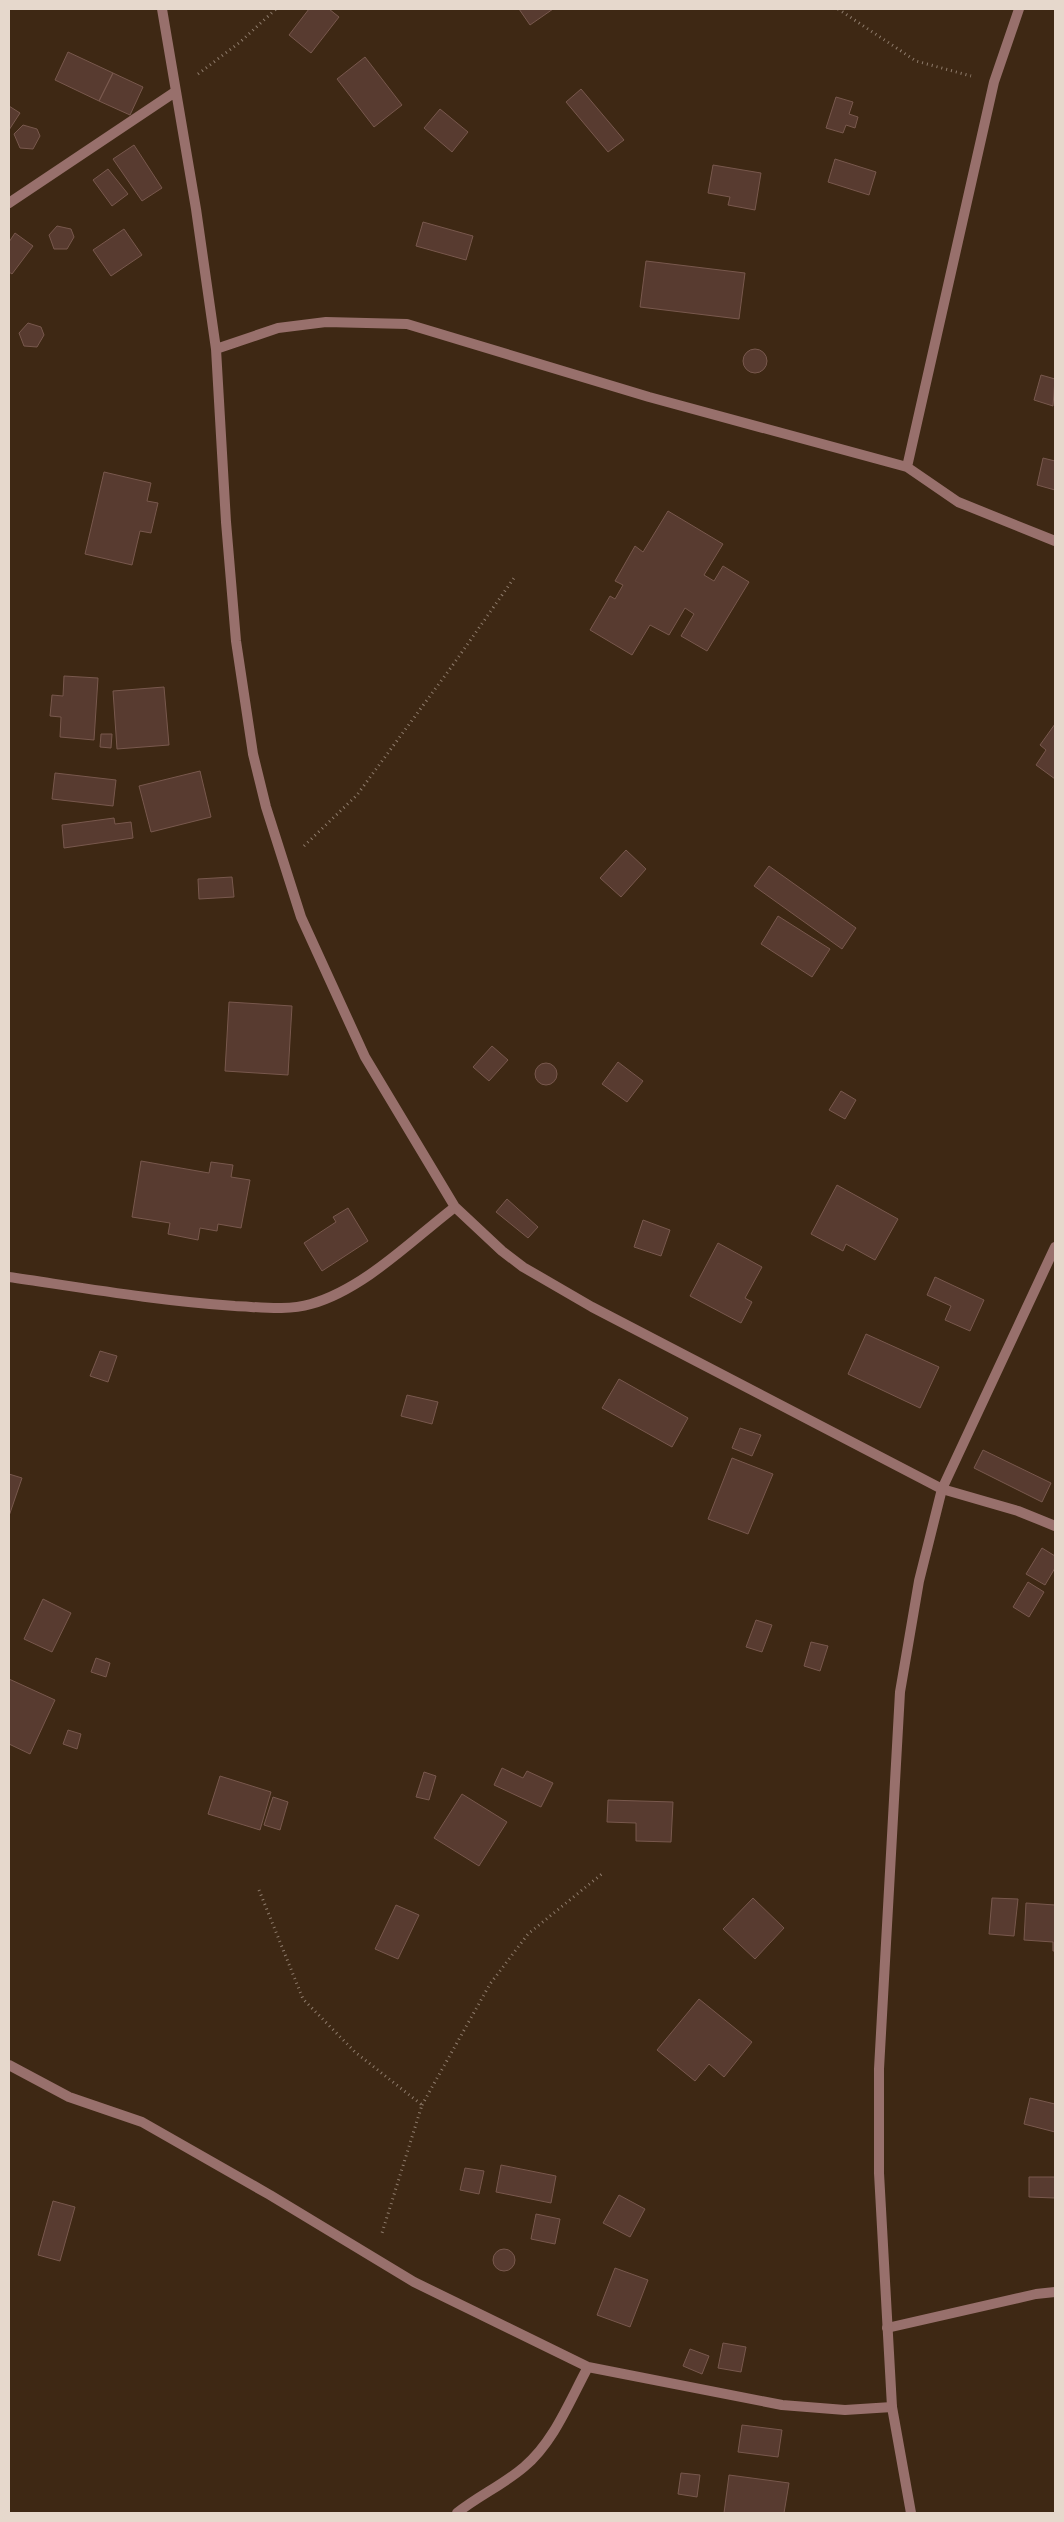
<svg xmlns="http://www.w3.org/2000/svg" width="1064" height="2522" font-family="'Varela Round',sans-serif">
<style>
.building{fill:#583b30;stroke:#78584d}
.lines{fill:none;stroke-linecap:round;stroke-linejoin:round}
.path{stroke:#8f7c6c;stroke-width:3;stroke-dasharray:1 4;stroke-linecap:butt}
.minor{stroke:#98706c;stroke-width:10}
.tertiary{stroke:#98706c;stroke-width:10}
</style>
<rect width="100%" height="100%" fill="#3e2814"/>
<path class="building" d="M309 9H329L339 17 311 53 289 35Z
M519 9H553L530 25Z
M68 52 113 73 99 101 55 80Z
M365 57 402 105 374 127 337 79Z
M113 73 143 87 130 115 99 101Z
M581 89 624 140 608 152 566 102Z
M836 97 853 102 849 114 858 117 855 128 846 125 843 133 826 128Z
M9 106 20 113 9 130Z
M440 109 468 132 452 152 424 128Z
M23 125 37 129 40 136 33 149 20 148 14 134Z
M134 145 162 188 142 201 113 159Z
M835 159 876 172 869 195 828 182Z
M713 165 761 173 755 210 728 205 730 197 708 193Z
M108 169 128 194 112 206 93 180Z
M423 222 473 236 466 260 416 246Z
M57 226 71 229 74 237 67 249H54L49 235Z
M124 229 142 255 111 276 93 250Z
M15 233 33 246 12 274 9 272V242Z
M646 261 745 273 739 319 640 307Z
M28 323 41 327 44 335 37 347 24 346 19 333Z
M743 361a12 12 0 1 1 24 0a12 12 0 1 1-24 0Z
M1041 375 1055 379 1053 406 1034 400Z
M1043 458 1055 461V490L1037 485Z
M104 472 151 483 147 501 158 503 151 533 140 531 132 565 85 554Z
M668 511 723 544 704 575 714 581 723 566 749 582 707 651 681 636 694 614 685 608 669 635 650 625 632 655 590 630 610 596 615 599 623 585 615 581 635 546 643 552Z
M64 676 98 678 94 740 60 737 61 717 50 716 52 695 63 696Z
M164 687 169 745 117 749 113 691Z
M1055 724V779L1036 765 1046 750 1040 745Z
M101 734H112L111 748 100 747Z
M200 771 211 817 151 832 139 786Z
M55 773 116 780 113 806 52 799Z
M114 818 115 824 131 822 133 838 64 848 62 825Z
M626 850 646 869 621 897 600 878Z
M769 866 856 928 842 949 754 886Z
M232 877 234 897 199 899 198 879Z
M778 916 830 949 812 977 761 944Z
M229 1002 292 1006 288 1075 225 1071Z
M492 1046 508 1060 489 1081 473 1067Z
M618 1062 643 1081 627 1102 602 1084Z
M535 1074a11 11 0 1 1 22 0a11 11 0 1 1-22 0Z
M841 1091 856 1100 845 1119 829 1110Z
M141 1161 209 1173 211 1162 233 1165 231 1177 250 1180 241 1228 218 1224 217 1231 200 1228 198 1240 168 1234 170 1223 132 1217Z
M837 1185 898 1219 875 1260 846 1244 843 1251 811 1234Z
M507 1199 538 1227 528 1238 496 1212Z
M348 1208 368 1241 322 1271 304 1243 336 1222 333 1217Z
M643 1220 670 1230 661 1256 634 1247Z
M718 1243 762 1267 745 1298 752 1302 741 1323 690 1296Z
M935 1277 984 1300 970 1331 945 1320 951 1306 927 1295Z
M866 1334 939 1367 920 1408 848 1374Z
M100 1351 117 1356 108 1382 90 1376Z
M619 1379 688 1418 672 1447 602 1408Z
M407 1395 438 1402 432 1424 401 1416Z
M740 1428 761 1435 752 1456 732 1448Z
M983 1450 1051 1483 1042 1502 974 1468Z
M732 1458 773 1474 748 1534 708 1519Z
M9 1474 22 1478 9 1516Z
M1042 1548 1055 1556V1568L1045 1585 1026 1574Z
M1028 1582 1044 1592 1029 1617 1013 1607Z
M43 1599 71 1613 52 1652 24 1639Z
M756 1620 772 1625 762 1652 746 1647Z
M811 1642 828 1646 820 1671 804 1666Z
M96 1658 110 1663 106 1677 91 1672Z
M9 1679 55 1700 30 1754 9 1744Z
M68 1730 81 1734 77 1749 63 1744Z
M502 1768 523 1778 527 1771 553 1783 541 1807 494 1785Z
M424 1772 436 1776 429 1800 416 1797Z
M220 1776 271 1792 260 1830 208 1814Z
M462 1794 507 1822 479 1866 434 1838Z
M273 1797 288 1802 280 1830 264 1825Z
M608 1800 673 1802 671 1842 636 1841V1823L607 1822Z
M753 1898 784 1928 755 1959 723 1929Z
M992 1898 1018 1899 1014 1936 989 1934Z
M1026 1903 1055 1905V1951H1053V1942L1024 1940Z
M396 1905 419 1915 398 1959 375 1949Z
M699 1999 752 2042 724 2077 709 2064 695 2081 657 2050Z
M1030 2098 1055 2104V2132L1024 2124Z
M501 2165 556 2176 551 2203 496 2192Z
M465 2168 484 2171 479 2194 460 2190Z
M1029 2177H1055V2198L1029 2197Z
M619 2195 645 2209 630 2237 603 2223Z
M53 2201 75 2207 60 2261 38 2255Z
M536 2214 560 2219 555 2244 531 2239Z
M493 2260a11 11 0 1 1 22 0a11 11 0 1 1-22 0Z
M615 2268 648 2280 630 2327 597 2315Z
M723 2343 746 2347 741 2372 718 2368Z
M690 2349 709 2356 702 2374 683 2366Z
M742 2425 782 2430 778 2457 738 2452Z
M681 2473 700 2475 697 2497 678 2494Z
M729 2475 789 2483 784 2513H724Z"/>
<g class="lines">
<path class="path" d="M838 9 916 61 971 76
M198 74 239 43 276 9
M304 846 357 795 455 662 514 578
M259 1890 303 1999 355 2052 422 2105 382 2233
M422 2105 490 1984 528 1934 603 1873"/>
<path class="minor" d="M162 9 196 209 216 349 226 522 236 641 253 754 266 807 301 917 365 1057 455 1207 502 1251 523 1267 592 1307 942 1489 1018 1511 1055 1526
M9 203 175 92
M216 349 278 328 326 322 407 324 649 397 907 467 958 502 1055 541
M907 467 994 82 1019 9
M9 1277C84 1288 159 1301 235 1306 260 1307 287 1311 311 1304 364 1289 412 1240 455 1207
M9 2065 69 2097 142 2122 270 2195 414 2282 588 2367 782 2405 845 2410 892 2407
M887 2328 1036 2294 1055 2292
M457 2513C478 2496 503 2485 524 2467 554 2442 570 2400 588 2367"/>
<path class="tertiary" d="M911 2513 892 2407 879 2173V2069L900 1692 919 1581 942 1489 1055 1247"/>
</g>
<rect width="1064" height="2522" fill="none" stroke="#e6d8cc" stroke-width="20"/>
</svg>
